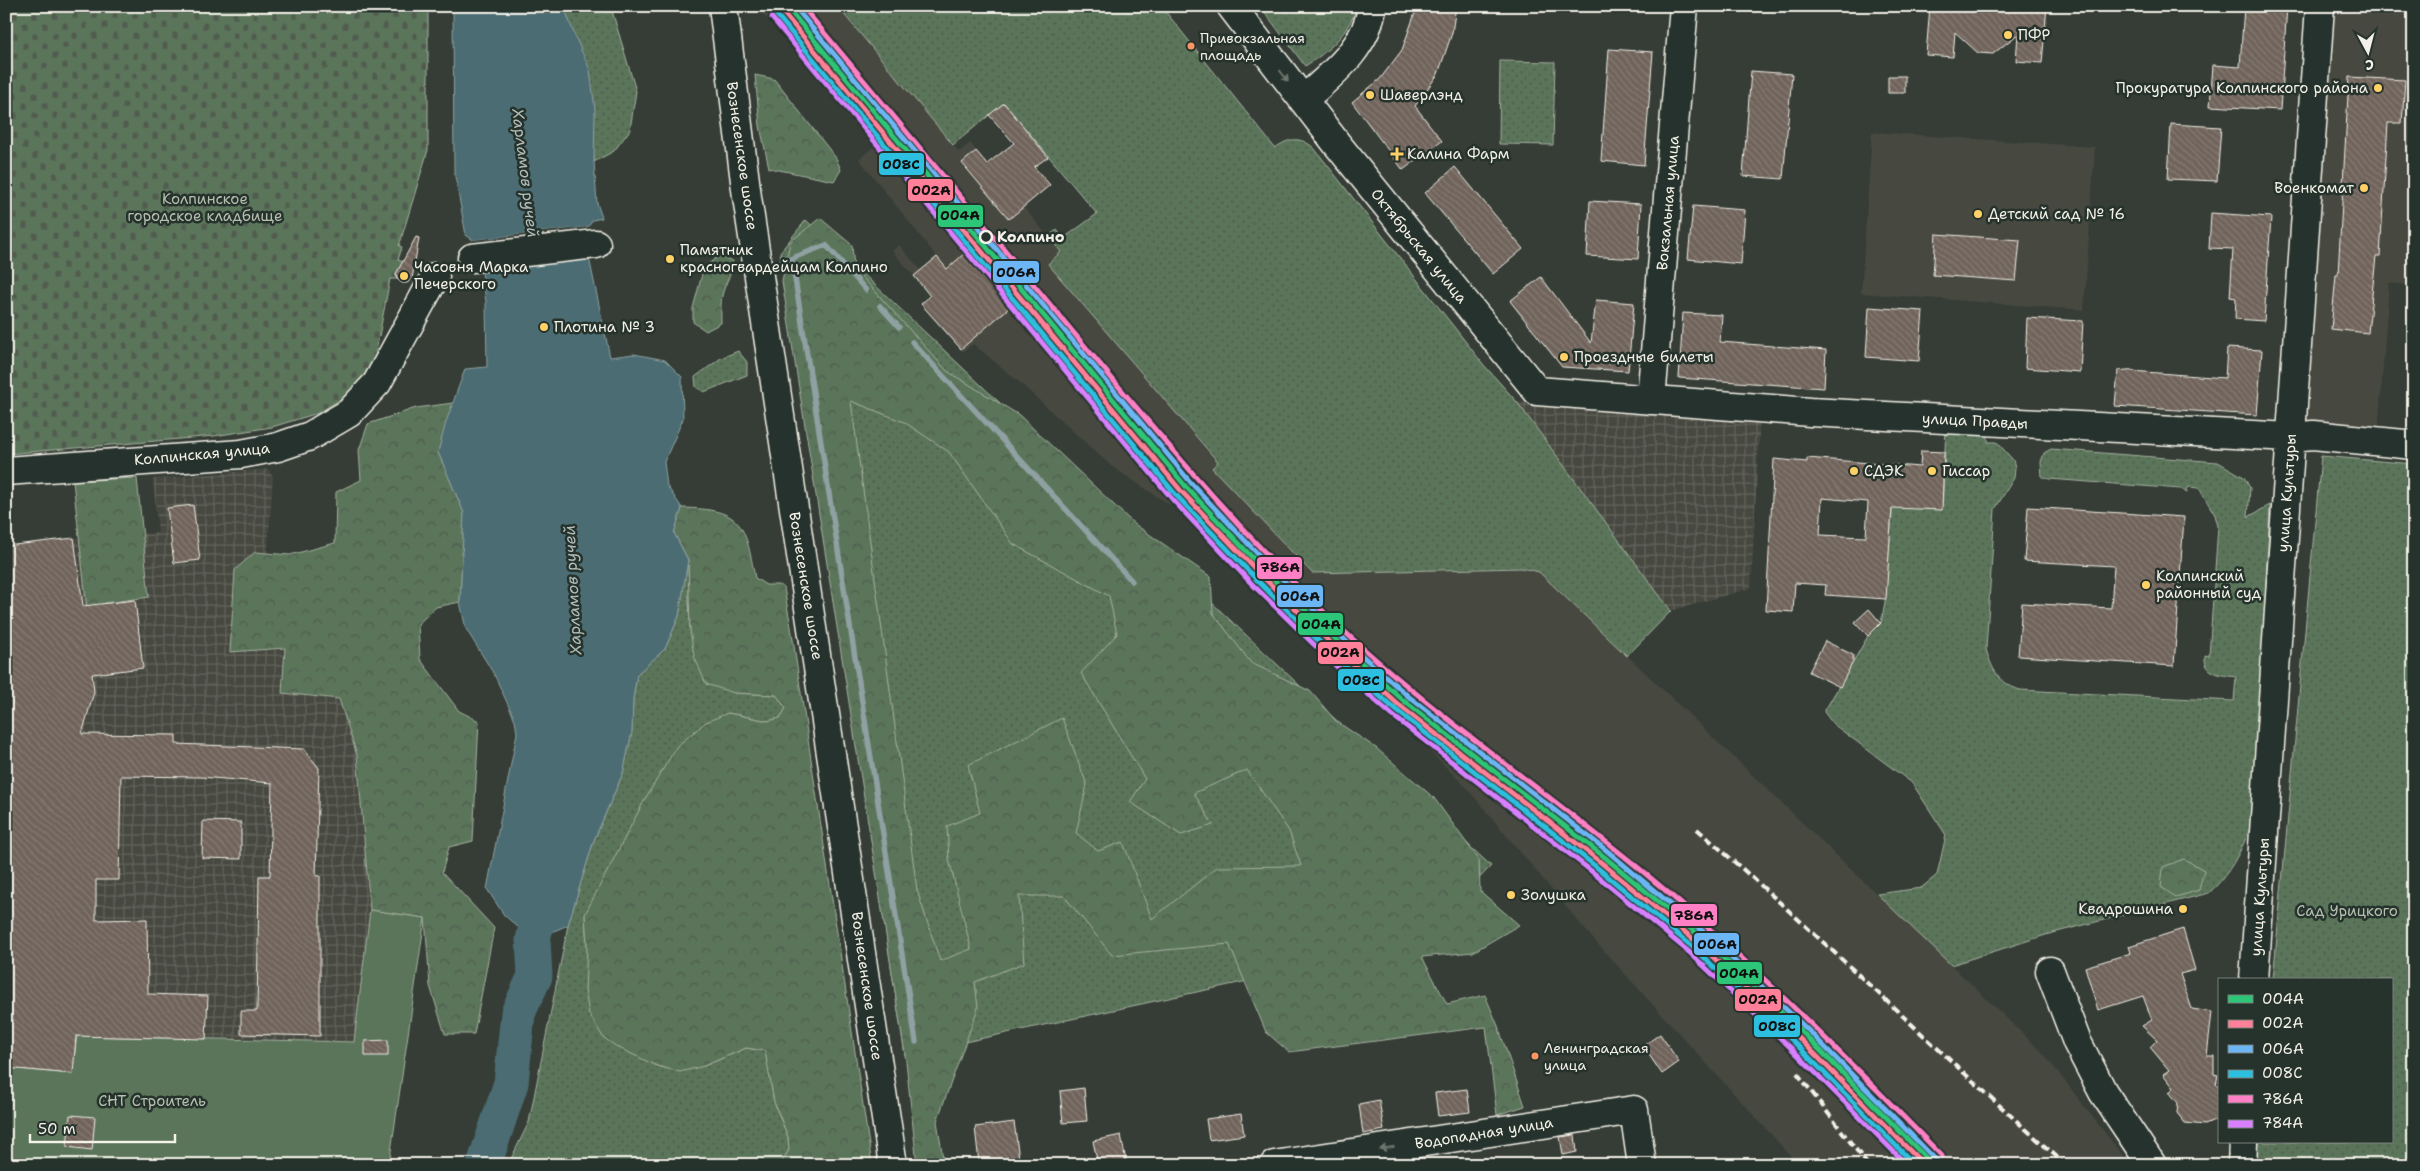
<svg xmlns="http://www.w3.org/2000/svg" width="2420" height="1171" font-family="'Shantell Sans',sans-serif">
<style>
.built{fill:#474941}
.industrial{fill:url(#industrial-grid)}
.grass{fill:url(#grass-dots);stroke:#a7b2a1}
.forest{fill:url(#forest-crowns);stroke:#a7b2a1;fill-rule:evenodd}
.cemetery{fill:url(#cemetery-stones);stroke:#a7b2a1}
.garden{fill:#5a745a;stroke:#a7b2a1}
.water{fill:#4c6c73;stroke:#8fa1a2}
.pier{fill:#353d36}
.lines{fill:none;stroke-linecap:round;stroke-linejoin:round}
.stream{stroke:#8fa1a2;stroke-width:5.5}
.river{stroke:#4c6c73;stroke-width:35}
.building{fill:url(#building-back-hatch);stroke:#f4f1e8;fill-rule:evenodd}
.minor-casing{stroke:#f4f1e8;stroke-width:31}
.minor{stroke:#26332d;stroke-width:28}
.rail{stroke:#f4f1e8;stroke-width:4;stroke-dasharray:8 4;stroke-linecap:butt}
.rail-1-casing{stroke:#26332d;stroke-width:9}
.rail-2-casing{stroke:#26332d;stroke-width:9}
.rail-3-casing{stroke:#26332d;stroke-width:9}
.rail-4-casing{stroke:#26332d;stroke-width:9}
.rail-5-casing{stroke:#26332d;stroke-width:9}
.rail-6-casing{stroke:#26332d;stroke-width:9}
.rail-1{stroke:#2dc577;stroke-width:5}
.rail-2{stroke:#ff8098;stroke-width:5}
.rail-3{stroke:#6db6f5;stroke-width:5}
.rail-4{stroke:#2dbfdf;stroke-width:5}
.rail-5{stroke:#ff80c5;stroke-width:5}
.rail-6{stroke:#d880ff;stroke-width:5}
.oneway{fill:#6e766e}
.poi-dot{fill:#ffd166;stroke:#26332d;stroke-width:2}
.bus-dot{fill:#fb9564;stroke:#26332d;stroke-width:2}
.stop-dot{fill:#26332d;stroke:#f4f1e8;stroke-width:2.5}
.labels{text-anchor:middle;stroke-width:5;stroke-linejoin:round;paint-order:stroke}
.bus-label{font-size:14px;fill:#f4f1e8;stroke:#26332d;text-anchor:start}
.poi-label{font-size:15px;fill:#f4f1e8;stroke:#26332d;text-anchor:start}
.street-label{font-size:15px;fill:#f4f1e8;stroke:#26332d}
.park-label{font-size:15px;fill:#b6bfaf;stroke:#26332d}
.stop-label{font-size:15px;font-weight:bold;fill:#f4f1e8;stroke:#26332d;text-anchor:start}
.water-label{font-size:16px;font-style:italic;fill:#b1bcb9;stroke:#26332d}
.line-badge{stroke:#26332d;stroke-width:2}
.pale-badge-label{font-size:14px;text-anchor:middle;font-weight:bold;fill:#111}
</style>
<defs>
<pattern id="industrial-grid" width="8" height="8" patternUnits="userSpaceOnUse" patternTransform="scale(1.25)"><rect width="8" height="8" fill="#474941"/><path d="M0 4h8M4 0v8" fill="none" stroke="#62645c"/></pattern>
<pattern id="grass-dots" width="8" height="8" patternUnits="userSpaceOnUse" patternTransform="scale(1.25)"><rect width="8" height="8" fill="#5a745a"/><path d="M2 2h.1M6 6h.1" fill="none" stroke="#515c4f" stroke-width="1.8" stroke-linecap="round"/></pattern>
<pattern id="forest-crowns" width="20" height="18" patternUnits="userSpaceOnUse" patternTransform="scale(1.25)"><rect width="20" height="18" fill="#5a745a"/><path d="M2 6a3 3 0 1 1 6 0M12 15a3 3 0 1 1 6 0" fill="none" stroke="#515c4f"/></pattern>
<pattern id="cemetery-stones" width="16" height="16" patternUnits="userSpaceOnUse" patternTransform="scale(1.25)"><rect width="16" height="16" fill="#5a745a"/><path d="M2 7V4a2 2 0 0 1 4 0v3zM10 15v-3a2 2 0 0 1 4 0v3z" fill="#515c4f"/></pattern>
<pattern id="building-back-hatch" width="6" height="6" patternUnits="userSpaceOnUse" patternTransform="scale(1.25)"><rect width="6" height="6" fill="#70645b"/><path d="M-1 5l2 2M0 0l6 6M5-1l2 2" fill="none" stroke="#857b73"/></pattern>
</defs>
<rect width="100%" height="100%" fill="#353d36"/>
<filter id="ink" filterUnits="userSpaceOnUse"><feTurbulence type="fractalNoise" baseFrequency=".02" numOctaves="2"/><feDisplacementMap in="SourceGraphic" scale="10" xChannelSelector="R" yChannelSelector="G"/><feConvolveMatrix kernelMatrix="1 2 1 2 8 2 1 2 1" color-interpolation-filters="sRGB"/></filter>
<g filter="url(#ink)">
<path class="built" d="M756 6H836L959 152 970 143 1061 252 1048 264 1218 463 1212 468 1312 572 1521 568 1540 572 2043 1053 2130 1165H1799L1593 939 1466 787 1294 617 1174 501 1170 505 1111 466 1018 381 973 344 963 352 921 304 931 295 892 251 899 245 921 270 937 257 859 159 873 147Z
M2335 6H2414V285L2389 283 2378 433 2306 428Z
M1872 132 2095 147 2084 310 1861 293Z"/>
<path class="industrial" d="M1517 402 1760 418 1751 588 1671 611Z
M268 469 273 477 261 649 285 648 282 693 339 699 357 755 370 910 355 1042 78 1036 73 1074 6 1068V546L74 538 158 533 153 479Z"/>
<path class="grass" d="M564 6H609L613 14 636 91 630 130 614 151 594 162C593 110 581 55 564 6Z
M837 6H1161L1275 148C1289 138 1300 136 1314 148L1483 364 1517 402 1671 611 1627 656 1539 572 1521 568 1312 573 1212 468 1218 462 1048 264 1061 252 1048 236 1057 230 1064 238 1097 214 1004 103 953 145Z
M1260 6H1357C1349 33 1328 52 1305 66Z
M1500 61 1555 62 1553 145 1499 144Z
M806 220 1491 866 1468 890 1507 925 905 1055 780 252Z
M738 351 747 362V375L704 392 696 387 695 377 721 358Z
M1946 430 1988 432V442H1997L2013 460 2015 469 2014 478 1995 509 1986 649C1992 670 1999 683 2020 690L2234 701 2236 677C2221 675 2203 674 2205 655L2209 656 2218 526 2215 515 2199 488 2188 487 2187 492 2181 489 2049 479 2042 477 2041 462 2044 453 2051 449 2218 462 2244 477 2250 488 2248 517 2270 505 2254 818C2243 847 2232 872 2209 893L2049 934 1951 965 1877 894 1921 888 1937 875 1946 835 1912 783 1833 724 1824 712 1868 636 1881 623 1885 602 1894 489 1942 509Z
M2321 456 2414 464V1165H2256L2258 1142H2391V980H2273Z
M688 560 690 630 734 693 776 695 786 708 780 718 768 721 728 713 585 914 587 946 704 1066 746 1048 766 1051 774 1102 788 1137 789 1150 780 1165H508L529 1122 568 925 594 840 623 773 632 732 633 699 637 674 665 649 679 616Z"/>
<path class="forest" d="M755 75 774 79 836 158 841 170 834 181 769 168 760 126Z
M820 218 852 245 854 268 947 371 1019 415 1133 523 1211 577 1213 613 1251 663 1310 691 1336 721 1376 748 1434 798 1479 860 1480 891 1519 925 1473 952 1422 957 1447 1004 1485 995 1498 1026 1525 1106 1497 1115 1486 1027 1289 1052 1266 1032 1229 944 1112 955 1064 896H1019L1024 963 975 982 978 1008 937 1121 944 1165H917L906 1061 782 281 790 242ZM851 401 904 422 949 452 1013 544 1109 596 1117 634 1081 673 1145 779 1130 802 1181 835 1213 825 1194 793 1247 770 1289 831 1301 866 1217 867 1152 919 1123 842 1098 851 1076 833 1087 785 1062 718 968 765 980 813 947 826 949 859 971 949 940 961 917 890Z
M719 256 733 261C732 275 728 277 724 289 720 299 721 312 721 323L706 331 693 322V308L704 267Z
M453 403 438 452 464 513 460 602 436 607 418 624 420 659 459 711 479 721 473 841 449 847 442 872 494 928 474 1034H445L430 986 425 918 370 910 357 755 339 699 282 693 285 648 230 652 235 570 255 552 290 555 335 543 336 492 361 480 359 450 368 424 416 408Z
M137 478 149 597 105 603 113 671 94 673 73 481Z
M682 508C742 509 745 523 755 578L766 585H779L784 588 792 633 872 1165H780L789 1150 788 1137 774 1102 765 1051 746 1048 704 1066 680 1072 657 1066 617 1047 603 1037 589 1014 585 990 587 946 585 914 645 799 677 746 706 722 728 713 768 721 780 718 786 708 776 695 734 693 706 684 694 656 690 630 688 560 674 533Z
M2184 859 2204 870 2199 890 2176 897 2161 887 2163 867Z"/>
<path class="cemetery" d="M6 6H428V150L399 246 402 247 398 260 406 263 396 274 397 279H390L374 362 351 393 318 413 272 427 214 436 6 454Z"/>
<path class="garden" d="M370 910 425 918 389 1165H6V1068L72 1074 77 1036 354 1042Z"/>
<path class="water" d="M453 6H564L574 34 590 70 595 110 594 162 597 203 602 218 593 220 588 227 473 240 466 235 454 171Z
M588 253 610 357 634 354 665 360 682 377 683 419 664 462 667 486 682 508 674 533 688 560 679 616 665 649 637 674 633 699 632 732 623 773 594 840 568 925 533 940 504 915 487 889 517 733 515 720 494 674 466 629 460 602 464 513 438 452 446 422 465 369 487 367 486 302 481 264Z"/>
<path class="pier" d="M588 227V230L473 243V240Z"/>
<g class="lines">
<path class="stream" d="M792 260 916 1042
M775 265 826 245 866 290
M880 306 899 327
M912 342 1132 581"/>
<path class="river" d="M484 1165 511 1083 518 1013 535 976 533 940 543 895"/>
</g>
<path class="building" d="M1415 6H1456L1452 33 1438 74 1415 106 1442 141 1403 170 1352 102 1380 79 1402 50 1415 13Z
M1930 6H2047L2042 63 2016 61 2018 34 1993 54 1978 53 1955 32 1953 57 1926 55Z
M2244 6H2287L2280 110 2210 106 2213 65 2240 67Z
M1609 49 1653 52 1644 165 1601 161Z
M1751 71 1792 74 1783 179 1743 176Z
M1888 76H1905V93H1888Z
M2349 77 2405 80 2402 123H2388L2380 256H2376L2368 333 2331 329 2336 275H2338Z
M1004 103 1048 157 1034 167 1050 185 1009 219 962 163 976 151 987 164 1014 143 989 115Z
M2171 124 2221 127 2217 181 2168 179Z
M1455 167 1523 249 1493 274 1425 193Z
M1590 201 1641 204 1638 259 1587 256Z
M1693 206 1745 210 1741 264 1688 259Z
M2211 213 2271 217 2264 321 2235 319 2236 298 2230 297 2233 249 2209 248Z
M1936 234 2020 240 2016 281 1933 275Z
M416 237 419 238 412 279 407 283H402L397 279 396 274Z
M965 253 1010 307 961 349 921 304 930 296 914 276 937 257 947 269Z
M1541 277 1591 343 1596 300 1634 303 1628 371 1562 367 1510 301Z
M1869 307 1923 311 1919 361 1866 357Z
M1683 313 1722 315 1720 342 1826 350 1824 388 1679 378Z
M2027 318 2083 321 2080 372 2025 368Z
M2227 348 2262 350 2257 415 2115 406 2118 370 2225 378Z
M1921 451 1944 452 1942 510 1892 508 1886 599 1825 595 1826 585 1795 583 1793 612 1766 610 1774 459 1807 462V458L1920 467ZM1822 498 1868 502 1866 537 1820 535Z
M193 505 200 560 174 563 167 508Z
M2028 507 2184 517 2174 666 2018 656 2022 603 2111 608 2114 566 2024 561Z
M74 538 83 606 135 600 143 668 92 674 94 692 82 734 176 735V744L304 749 319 768 316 876H320V1036L241 1034V1011H257L259 876H270L272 783 201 777 121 776 119 880H96V920L147 919 148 994 208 996 206 1039 76 1036 73 1074 6 1068V546Z
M1869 609 1881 623 1868 636 1855 622Z
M1825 641 1853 655V662L1840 687 1809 672Z
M203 821 241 822V859L202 858Z
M2183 929 2195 970 2180 974 2192 1009 2212 1012 2207 1056H2214V1074L2218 1075 2216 1085 2219 1086V1119L2205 1125 2185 1123 2177 1113 2178 1103 2169 1092 2174 1088 2163 1074 2169 1070 2150 1047 2157 1040 2142 1026 2152 1020 2143 996 2098 1010 2085 967 2131 953 2129 946Z
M1660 1034 1679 1062 1662 1074 1643 1046Z
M388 1040V1056H365V1041Z
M1084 1088 1087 1121 1063 1123 1060 1091Z
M1467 1089 1470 1112 1438 1116 1435 1093Z
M1379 1100 1384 1130 1363 1134 1359 1104Z
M1241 1114 1244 1135 1209 1140 1206 1119Z
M70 1115 95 1117 92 1150 67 1147Z
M1014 1122 1019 1158 979 1163 975 1127Z
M1121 1135 1126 1161 1098 1165 1093 1141Z
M1575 1135 1577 1152 1563 1155 1560 1137Z"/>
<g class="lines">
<g class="minor-casing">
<path id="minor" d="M723 6 747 197 893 1165
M1231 6 1337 144 1537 391 1810 412 2291 437 2313 435 2414 445
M1303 100C1331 75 1368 47 1372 6
M472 258 596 244
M1651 400 1684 6
M6 471 241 454 278 447 310 436 349 413 377 383 435 277
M2050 971 2077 1042 2103 1092 2152 1165
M2254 980 2320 6
M1274 1165 1634 1110 1642 1165
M2242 1165 2243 1142"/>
</g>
<use href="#minor" class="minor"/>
<path class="rail" d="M1697 829C1823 938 1941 1055 2066 1165
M1797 1073 1868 1165"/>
<g class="rail-1-casing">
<path id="rail-1" d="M786 6 1187 488 1265 571 1347 650 1404 701 1602 855 1702 938 1803 1033 1933 1165"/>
</g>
<g class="rail-2-casing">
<path id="rail-2" d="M781 10 1182 492 1261 575 1343 655 1400 706 1598 860 1698 943 1799 1038 1924 1165"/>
</g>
<g class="rail-3-casing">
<path id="rail-3" d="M794 6 1192 484 1270 567 1351 646 1408 696 1606 850 1706 934 1807 1029 1937 1161"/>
</g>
<g class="rail-4-casing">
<path id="rail-4" d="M776 14 1177 496 1257 580 1338 660 1396 710 1594 865 1694 948 1794 1042 1915 1165"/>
</g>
<g class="rail-5-casing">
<path id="rail-5" d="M802 6C889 111 976 215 1063 320 1149 423 1233 525 1330 618 1429 712 1542 788 1647 875 1752 962 1847 1059 1942 1156"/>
</g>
<g class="rail-6-casing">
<path id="rail-6" d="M772 18 1173 500 1252 584 1334 664 1392 715 1590 870 1689 952 1790 1047 1907 1165"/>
</g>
<use href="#rail-1" class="rail-1"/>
<use href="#rail-2" class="rail-2"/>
<use href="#rail-3" class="rail-3"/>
<use href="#rail-4" class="rail-4"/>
<use href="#rail-5" class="rail-5"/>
<use href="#rail-6" class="rail-6"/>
</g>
<defs><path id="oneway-solid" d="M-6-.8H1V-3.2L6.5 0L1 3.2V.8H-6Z" transform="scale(1.25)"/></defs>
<g class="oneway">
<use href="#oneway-solid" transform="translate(1284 76) rotate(53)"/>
<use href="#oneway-solid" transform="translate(1387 1148) rotate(171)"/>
</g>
</g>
<g class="poi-dot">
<circle cx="2008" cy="35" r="5"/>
<circle cx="2378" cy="88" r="5"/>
<circle cx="1370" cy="95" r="5"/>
<path d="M1394.5 146.5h5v5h5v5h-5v5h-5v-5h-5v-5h5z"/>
<circle cx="2364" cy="188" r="5"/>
<circle cx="1978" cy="214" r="5"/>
<circle cx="670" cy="259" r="5"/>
<circle cx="404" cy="276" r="5"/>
<circle cx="544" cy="327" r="5"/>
<circle cx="1564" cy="357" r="5"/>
<circle cx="1854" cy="471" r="5"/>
<circle cx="1932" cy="471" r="5"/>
<circle cx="2146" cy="585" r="5"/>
<circle cx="1511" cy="895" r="5"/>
<circle cx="2183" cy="909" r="5"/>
</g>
<g class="bus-dot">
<circle cx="1191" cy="46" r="4.5"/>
<circle cx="1535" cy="1056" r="4.5"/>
</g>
<circle class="stop-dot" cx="986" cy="237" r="6"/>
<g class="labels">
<g class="bus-label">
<text x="1200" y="43">Привокзальная<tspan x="1200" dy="17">площадь</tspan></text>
<text x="1544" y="1053">Ленинградская<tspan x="1544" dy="17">улица</tspan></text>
</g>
<g class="poi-label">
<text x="2018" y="40">ПФР</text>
<text x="2368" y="93" text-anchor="end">Прокуратура Колпинского района</text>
<text x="1380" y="100">Шаверлэнд</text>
<text x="1407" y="159">Калина Фарм</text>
<text x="2354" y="193" text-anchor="end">Военкомат</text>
<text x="1988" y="219">Детский сад № 16</text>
<text x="680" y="255">Памятник<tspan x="680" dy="17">красногвардейцам Колпино</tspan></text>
<text x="414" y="272">Часовня Марка<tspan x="414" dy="17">Печерского</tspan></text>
<text x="554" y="332">Плотина № 3</text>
<text x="1574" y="362">Проездные билеты</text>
<text x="1864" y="476">СДЭК</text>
<text x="1942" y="476">Гиссар</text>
<text x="2156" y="581">Колпинский<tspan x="2156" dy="17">районный суд</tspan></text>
<text x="1521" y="900">Золушка</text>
<text x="2173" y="914" text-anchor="end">Квадрошина</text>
</g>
<g class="street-label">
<text transform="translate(742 156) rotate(82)" y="5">Вознесенское шоссе</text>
<text transform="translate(1668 203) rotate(-85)" y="5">Вокзальная улица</text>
<text transform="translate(1419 246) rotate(51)" y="5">Октябрьская улица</text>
<text transform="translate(1975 421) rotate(3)" y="5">улица Правды</text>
<text transform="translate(202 454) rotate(-5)" y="5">Колпинская улица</text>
<text transform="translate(2287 493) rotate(-86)" y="5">улица Культуры</text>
<text transform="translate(806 586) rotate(81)" y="5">Вознесенское шоссе</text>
<text transform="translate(2260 897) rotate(-86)" y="5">улица Культуры</text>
<text transform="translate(867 986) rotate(82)" y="5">Вознесенское шоссе</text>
<text transform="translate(1484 1133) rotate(-9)" y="5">Водопадная улица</text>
</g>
<g class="park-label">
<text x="205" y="204">Колпинское<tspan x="205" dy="17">городское кладбище</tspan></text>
<text x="2347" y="916">Сад Урицкого</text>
<text x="152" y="1106">СНТ Строитель</text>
</g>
<g class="stop-label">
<text x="997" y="242">Колпино</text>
</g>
<g class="water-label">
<text transform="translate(526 173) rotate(83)" y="6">Харламов ручей</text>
<text transform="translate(572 590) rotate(-93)" y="6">Харламов ручей</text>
</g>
</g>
<g class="line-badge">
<rect x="878" y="152" width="47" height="24" rx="5" fill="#2dbfdf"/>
<rect x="907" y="178" width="47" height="24" rx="5" fill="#ff8098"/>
<rect x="937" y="204" width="47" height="24" rx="5" fill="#2dc577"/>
<rect x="992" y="260" width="48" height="24" rx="5" fill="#6db6f5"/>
<rect x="1256" y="556" width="47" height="24" rx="5" fill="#ff80c5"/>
<rect x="1276" y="584" width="48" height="24" rx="5" fill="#6db6f5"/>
<rect x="1297" y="612" width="47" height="24" rx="5" fill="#2dc577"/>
<rect x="1317" y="641" width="47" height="24" rx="5" fill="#ff8098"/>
<rect x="1337" y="668" width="48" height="24" rx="5" fill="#2dbfdf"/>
<rect x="1670" y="903" width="48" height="24" rx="5" fill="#ff80c5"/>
<rect x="1693" y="932" width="47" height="24" rx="5" fill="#6db6f5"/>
<rect x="1716" y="961" width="47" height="24" rx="5" fill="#2dc577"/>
<rect x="1734" y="988" width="48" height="24" rx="5" fill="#ff8098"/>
<rect x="1753" y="1014" width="48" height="24" rx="5" fill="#2dbfdf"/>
</g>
<g class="pale-badge-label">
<text x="901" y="169">008С</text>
<text x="931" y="195">002А</text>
<text x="960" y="220">004А</text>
<text x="1016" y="277">006А</text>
<text x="1280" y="572">786А</text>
<text x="1300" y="601">006А</text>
<text x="1321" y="629">004А</text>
<text x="1340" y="657">002А</text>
<text x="1361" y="685">008С</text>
<text x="1694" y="920">786А</text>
<text x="1717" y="949">006А</text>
<text x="1739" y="978">004А</text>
<text x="1758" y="1004">002А</text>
<text x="1777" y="1031">008С</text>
</g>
<rect width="2420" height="1171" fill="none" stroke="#26332d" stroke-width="25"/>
<rect x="12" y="12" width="2395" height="1146" fill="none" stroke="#f4f1e8" stroke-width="2" filter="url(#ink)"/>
<rect x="2218" y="978" width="175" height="165" fill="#26332d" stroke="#787f78"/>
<rect x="2228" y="995" width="25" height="8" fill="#2dc577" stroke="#787f78"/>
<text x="2262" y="1004" font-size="15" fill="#f4f1e8">004А</text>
<rect x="2228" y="1020" width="25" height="8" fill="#ff8098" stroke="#787f78"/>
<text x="2262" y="1028" font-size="15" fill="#f4f1e8">002А</text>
<rect x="2228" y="1045" width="25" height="8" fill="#6db6f5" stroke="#787f78"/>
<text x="2262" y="1054" font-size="15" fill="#f4f1e8">006А</text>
<rect x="2228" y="1070" width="25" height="8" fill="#2dbfdf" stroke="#787f78"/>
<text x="2262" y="1078" font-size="15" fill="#f4f1e8">008С</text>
<rect x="2228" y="1095" width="25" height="8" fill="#ff80c5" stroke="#787f78"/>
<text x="2262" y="1104" font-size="15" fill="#f4f1e8">786А</text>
<rect x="2228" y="1120" width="25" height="8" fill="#d880ff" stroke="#787f78"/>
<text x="2262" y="1128" font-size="15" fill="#f4f1e8">784А</text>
<g transform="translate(2368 52) rotate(173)" stroke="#26332d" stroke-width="4" paint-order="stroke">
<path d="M0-4L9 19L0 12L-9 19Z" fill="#f4f1e8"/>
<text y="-8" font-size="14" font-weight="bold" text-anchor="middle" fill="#f4f1e8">С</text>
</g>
<path d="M30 1134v8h145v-8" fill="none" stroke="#f4f1e8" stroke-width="2.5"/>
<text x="38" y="1134" font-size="15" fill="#f4f1e8" stroke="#26332d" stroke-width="4" paint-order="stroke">50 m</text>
</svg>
